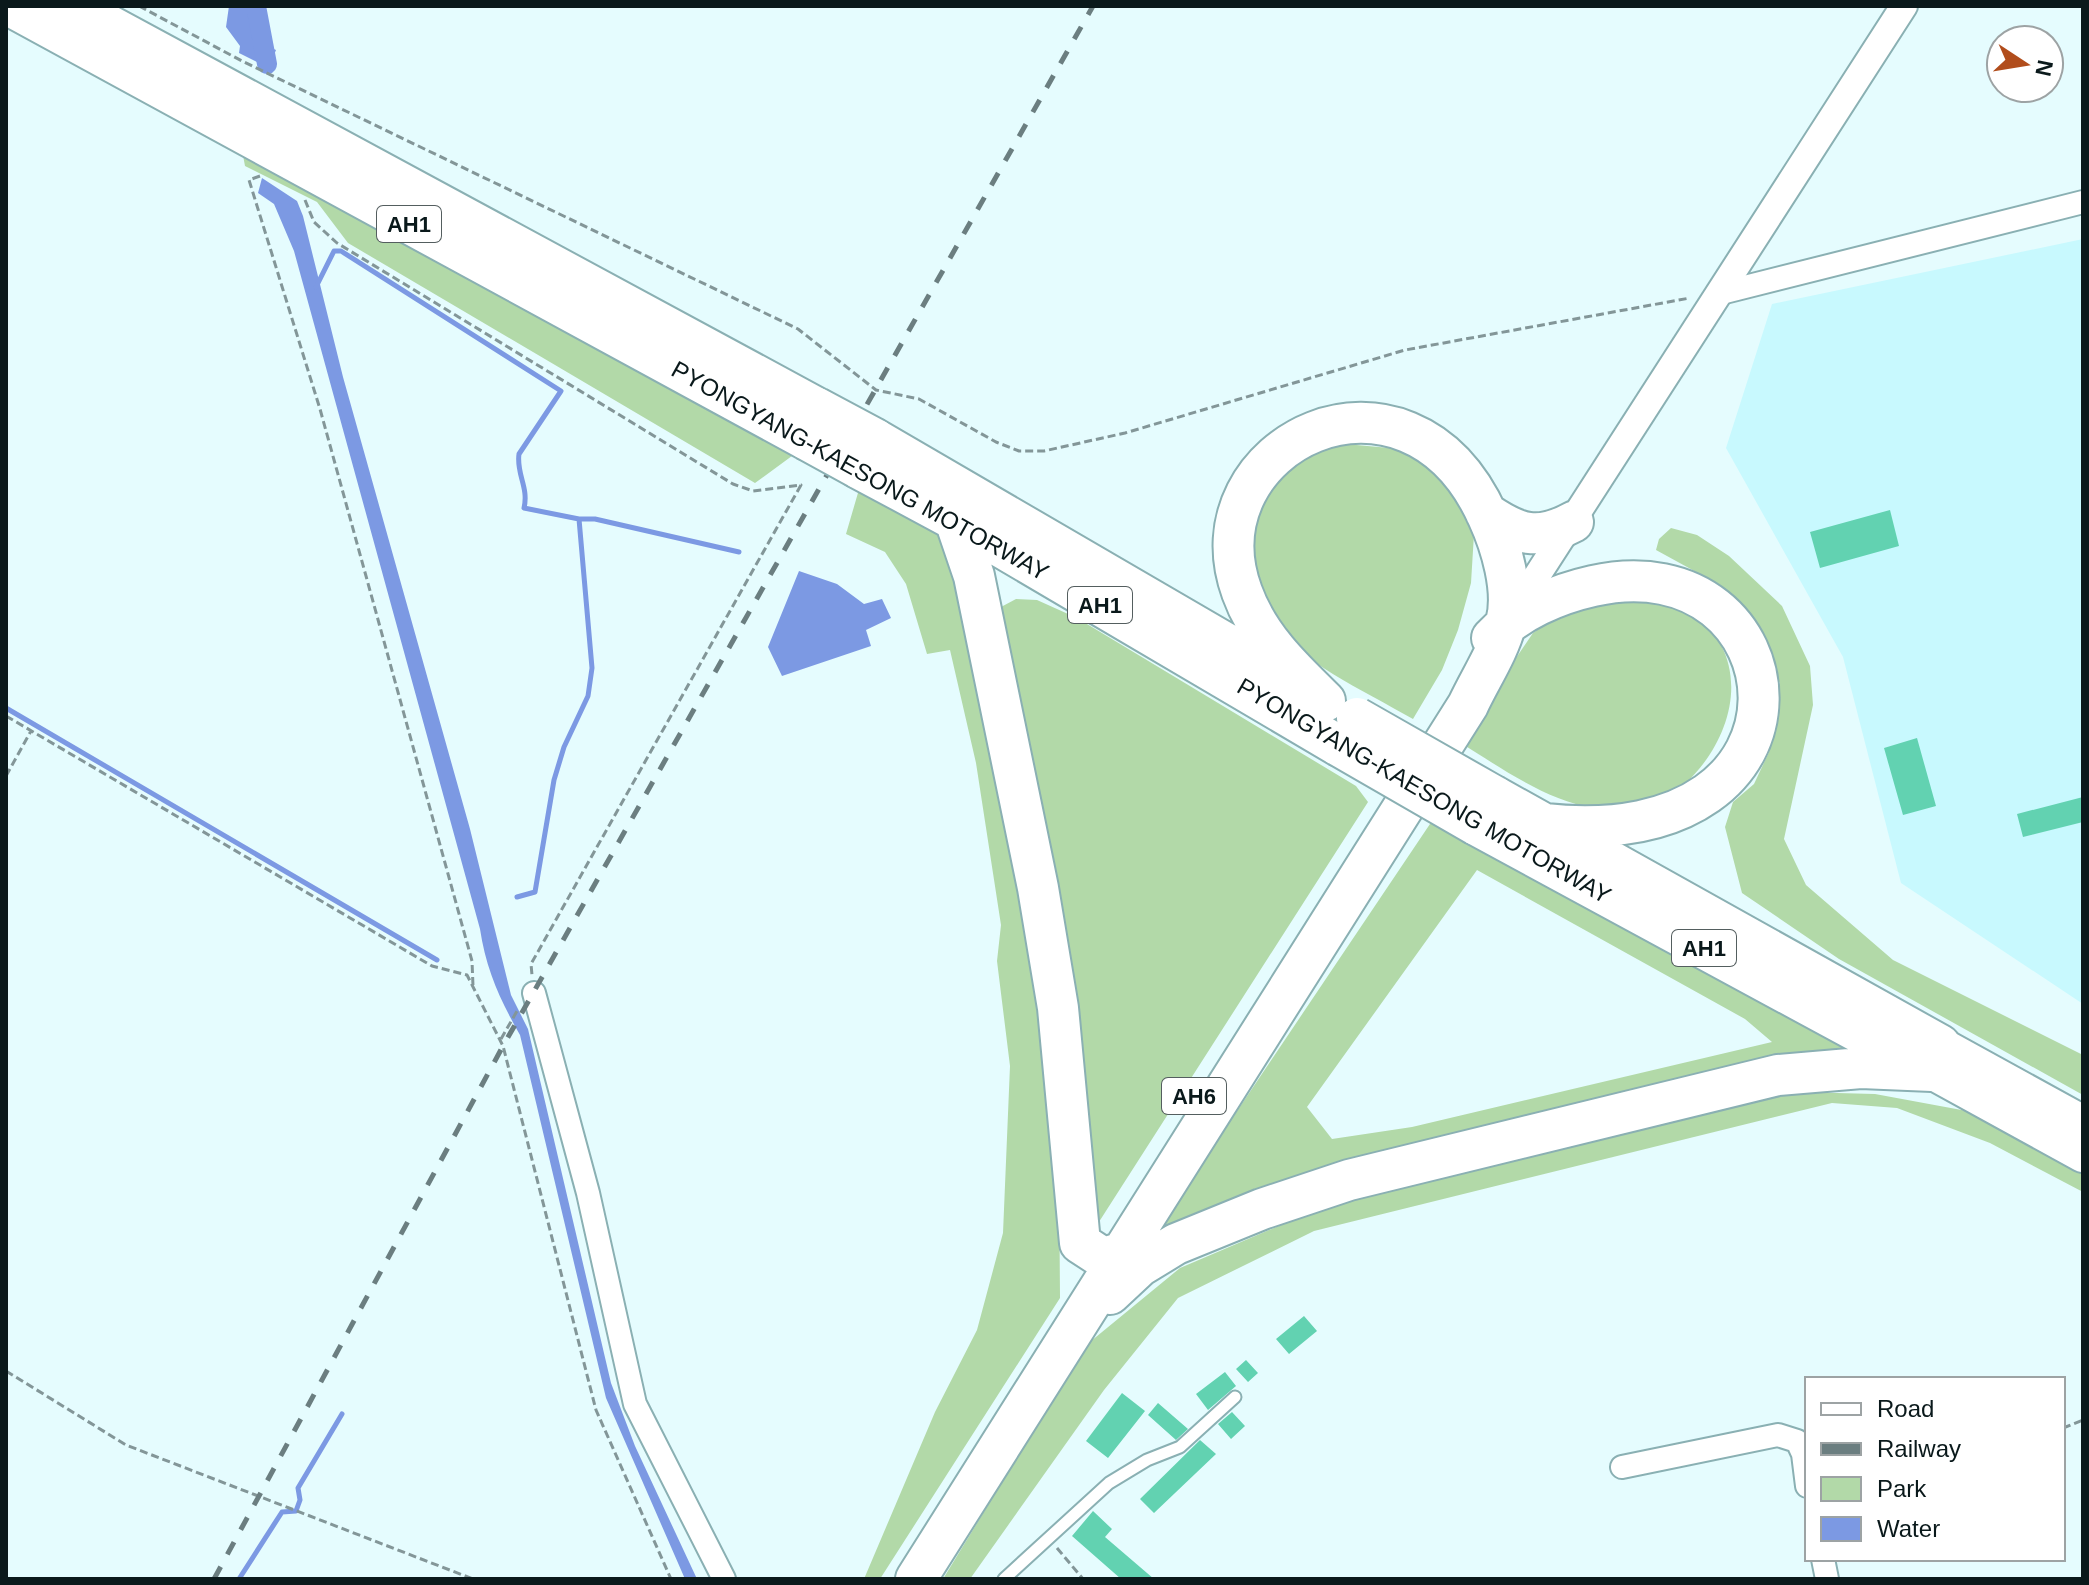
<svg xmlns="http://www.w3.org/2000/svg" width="2089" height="1585" font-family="Helvetica,sans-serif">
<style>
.built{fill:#c8f9fe}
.green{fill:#b2d9a8;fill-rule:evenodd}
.water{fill:#7c99e3}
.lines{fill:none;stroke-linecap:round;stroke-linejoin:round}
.stream{stroke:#7c99e3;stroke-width:5}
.canal{stroke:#7c99e3;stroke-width:20}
.building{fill:#62d2b1}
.service-casing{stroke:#8ab0b3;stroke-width:15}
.minor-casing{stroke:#8ab0b3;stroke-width:26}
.tertiary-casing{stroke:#8ab0b3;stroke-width:30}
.trunk-casing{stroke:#8ab0b3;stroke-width:40}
.motorway-casing{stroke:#8ab0b3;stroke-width:44}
.path{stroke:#839698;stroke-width:3;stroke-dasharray:8 4;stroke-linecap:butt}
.service{stroke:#fff;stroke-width:11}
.minor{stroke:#fff;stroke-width:22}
.tertiary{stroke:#fff;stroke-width:26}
.trunk{stroke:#fff;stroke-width:36}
.motorway{stroke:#fff;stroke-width:40}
.rail{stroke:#6b7e80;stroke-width:5;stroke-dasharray:14 14;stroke-linecap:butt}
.motorway-bridge-casing{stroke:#8ab0b3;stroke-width:44;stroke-linecap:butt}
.motorway-bridge{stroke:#fff;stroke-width:40}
.labels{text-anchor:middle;stroke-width:7;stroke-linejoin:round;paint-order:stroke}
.shield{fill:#fff;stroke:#545e5f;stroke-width:2}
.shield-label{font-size:22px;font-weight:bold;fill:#0a191b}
.street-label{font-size:24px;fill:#0a191b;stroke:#fff}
</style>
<rect width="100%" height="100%" fill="#e5fcfe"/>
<path class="built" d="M2083 239V1004L1901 883 1843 657 1726 448 1772 304Z"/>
<path class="green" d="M242 150 796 453 755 483 348 243 317 202 245 166Z
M1334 443 1401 449 1458 486 1474 534 1471 583 1458 630 1442 670 1413 719C1329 670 1222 632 1258 515 1268 481 1302 452 1334 443Z
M860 486 936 524 968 607 1047 1024 1059 1168 1060 1298 880 1579H864L935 1412 977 1330 1003 1233 1010 1066 997 961 1001 925 976 763 950 650 927 654 906 584 885 552 846 534Z
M1671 528 1697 535 1729 556 1782 606 1810 666 1813 705 1784 839 1806 885 1893 960 2083 1055V1095L1839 959 1742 893 1725 827 1733 802 1754 784 1769 752 1780 683 1736 604 1698 573 1656 550 1659 539Z
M1611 592C1630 597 1673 600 1688 610 1754 653 1737 734 1687 782 1672 796 1644 801 1625 804 1615 805 1604 809 1595 808 1546 801 1500 767 1459 742L1533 633 1567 609Z
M1016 599 1037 600 1077 618 1356 786 1368 802 1097 1225 994 619 1001 607Z
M1432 821 1855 1049 1153 1236ZM1477 870 1745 1019 1772 1042 1412 1127 1332 1139 1307 1107Z
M1799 1092 1875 1094 1967 1111 2083 1171V1192L1990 1143 1897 1108 1832 1103 1314 1231 1178 1298 1104 1390 970 1579H943L1085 1346 1180 1268 1335 1202Z"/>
<path class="water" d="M229 6H250L257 42 276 50 274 55 257 49V62L239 53 240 46 226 27Z
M262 178 297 201 303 216 343 377 470 829 511 995 528 1029 611 1383 635 1446 697 1579H685L606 1398 520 1035C500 1000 486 969 480 929L294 251 274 204 258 193Z
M799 571 837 584 864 604 882 599 891 618 866 630 871 646 782 676 768 647Z"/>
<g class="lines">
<path class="stream" d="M316 287 334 251H341L561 391 519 454C516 474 529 487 524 508L579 519H595L739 552
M6 708 437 960
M517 897 535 892 554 780 564 747 588 696 592 668 579 519
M239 1579 282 1512 296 1511 300 1500 298 1488 342 1414"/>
<path class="canal" d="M256 6 267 64"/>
</g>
<path class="building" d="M1890 510 1899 546 1820 568 1810 532Z
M1917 738 1936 806 1903 815 1884 748Z
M2083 797V822L2023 837 2017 814Z
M1304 1316 1317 1331 1289 1354 1276 1339Z
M1246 1360 1258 1373 1248 1382 1236 1369Z
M1225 1372 1236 1386 1208 1410 1196 1394Z
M1122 1393 1145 1411 1108 1458 1086 1441Z
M1158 1403 1188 1429 1176 1440 1148 1415Z
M1232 1412 1245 1426 1231 1439 1218 1424Z
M1200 1440 1216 1454 1154 1513 1140 1499Z
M1093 1511 1112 1529 1105 1537 1154 1579H1121L1072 1536Z"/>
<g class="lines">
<g class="service-casing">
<path id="service" d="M1004 1579 1109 1483 1147 1460 1180 1447 1235 1397"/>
</g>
<g class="minor-casing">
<path id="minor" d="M1721 293 2083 202
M534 993 588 1193 635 1404 724 1579
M1622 1467 1778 1435 1797 1441 1803 1454 1807 1486
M1823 1559 1827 1579"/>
</g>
<g class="tertiary-casing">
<path id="tertiary" d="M1511 616 1904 6"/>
</g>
<g class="trunk-casing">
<path id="trunk" d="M1943 1047 2083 1124
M1932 1071 2083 1154"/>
</g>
<g class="motorway-casing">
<path id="motorway" d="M10 6 807 440
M73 6 817 408
M875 439 1287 679
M858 468 955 520 1339 746
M1486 513C1518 535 1538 541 1573 522
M955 520 974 576 1038 888 1058 1008 1080 1243 1103 1258 1124 1252
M1492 638C1517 611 1557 594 1593 586 1801 539 1843 856 1544 824
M1494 796 1940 1045
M1476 825 1921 1066
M1110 1294 1140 1266 1176 1244 1262 1209 1349 1180 1778 1075 1861 1068 1932 1071
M916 1579 1468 705C1480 679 1499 651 1506 623 1515 591 1501 545 1488 517 1407 337 1188 445 1242 592 1258 637 1292 669 1325 701"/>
</g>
<path class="path" d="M139 6 242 61 798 329 876 390 919 399 996 442 1019 451H1044L1125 433 1405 350 1690 298
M260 176 249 180 320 409 472 961 473 986
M305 200 314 222 337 243 733 484 753 491 801 485 531 964 532 975
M6 716 432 966 467 975 503 1046 596 1410 671 1579
M6 776 31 731
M501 1039 517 1011
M6 1371 126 1445 473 1579
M2063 1428 2083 1420
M1057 1548 1083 1579"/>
<use href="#service" class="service"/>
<use href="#minor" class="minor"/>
<use href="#tertiary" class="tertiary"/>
<use href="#trunk" class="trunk"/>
<use href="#motorway" class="motorway"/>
<path class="rail" d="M214 1579 503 1046 1093 6"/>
<g class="motorway-bridge-casing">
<path id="motorway-bridge" d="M817 408 875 439
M807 440 858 468
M1357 718 1494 796
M1339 746 1476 825"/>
</g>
<use href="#motorway-bridge" class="motorway-bridge"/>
</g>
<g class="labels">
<g class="shield">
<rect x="377" y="206" width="64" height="36" rx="6"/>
<rect x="1068" y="587" width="64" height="36" rx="6"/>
<rect x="1672" y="930" width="64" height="36" rx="6"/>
<rect x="1162" y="1078" width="64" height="36" rx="6"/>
</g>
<g class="shield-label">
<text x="409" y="232">AH1</text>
<text x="1100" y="613">AH1</text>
<text x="1704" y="956">AH1</text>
<text x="1194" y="1104">AH6</text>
</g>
<g class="street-label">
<text transform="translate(860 471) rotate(29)" y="8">PYONGYANG-KAESONG MOTORWAY</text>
<text transform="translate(1424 791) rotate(30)" y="8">PYONGYANG-KAESONG MOTORWAY</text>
</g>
</g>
<rect width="2089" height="1585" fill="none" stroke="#0a191b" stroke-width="16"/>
<rect x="1805" y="1377" width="260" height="184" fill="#ffffff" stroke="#9da3a4" stroke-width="2"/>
<rect x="1821" y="1403" width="40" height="12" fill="#ffffff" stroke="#9da3a4" stroke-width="2"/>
<text x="1877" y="1417" font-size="24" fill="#0a191b">Road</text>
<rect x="1821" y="1443" width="40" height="12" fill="#6b7e80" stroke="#9da3a4" stroke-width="2"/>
<text x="1877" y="1457" font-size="24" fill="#0a191b">Railway</text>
<rect x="1821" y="1477" width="40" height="24" fill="#b2d9a8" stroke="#9da3a4" stroke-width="2"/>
<text x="1877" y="1497" font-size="24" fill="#0a191b">Park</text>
<rect x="1821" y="1517" width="40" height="24" fill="#7c99e3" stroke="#9da3a4" stroke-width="2"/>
<text x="1877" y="1537" font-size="24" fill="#0a191b">Water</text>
<g transform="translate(2025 64) rotate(102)"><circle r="38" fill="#ffffff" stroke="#9da3a4" stroke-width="2"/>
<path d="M0-6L14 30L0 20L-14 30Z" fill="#b14d1c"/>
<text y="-12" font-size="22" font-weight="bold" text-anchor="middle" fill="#0a191b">N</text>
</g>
</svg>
